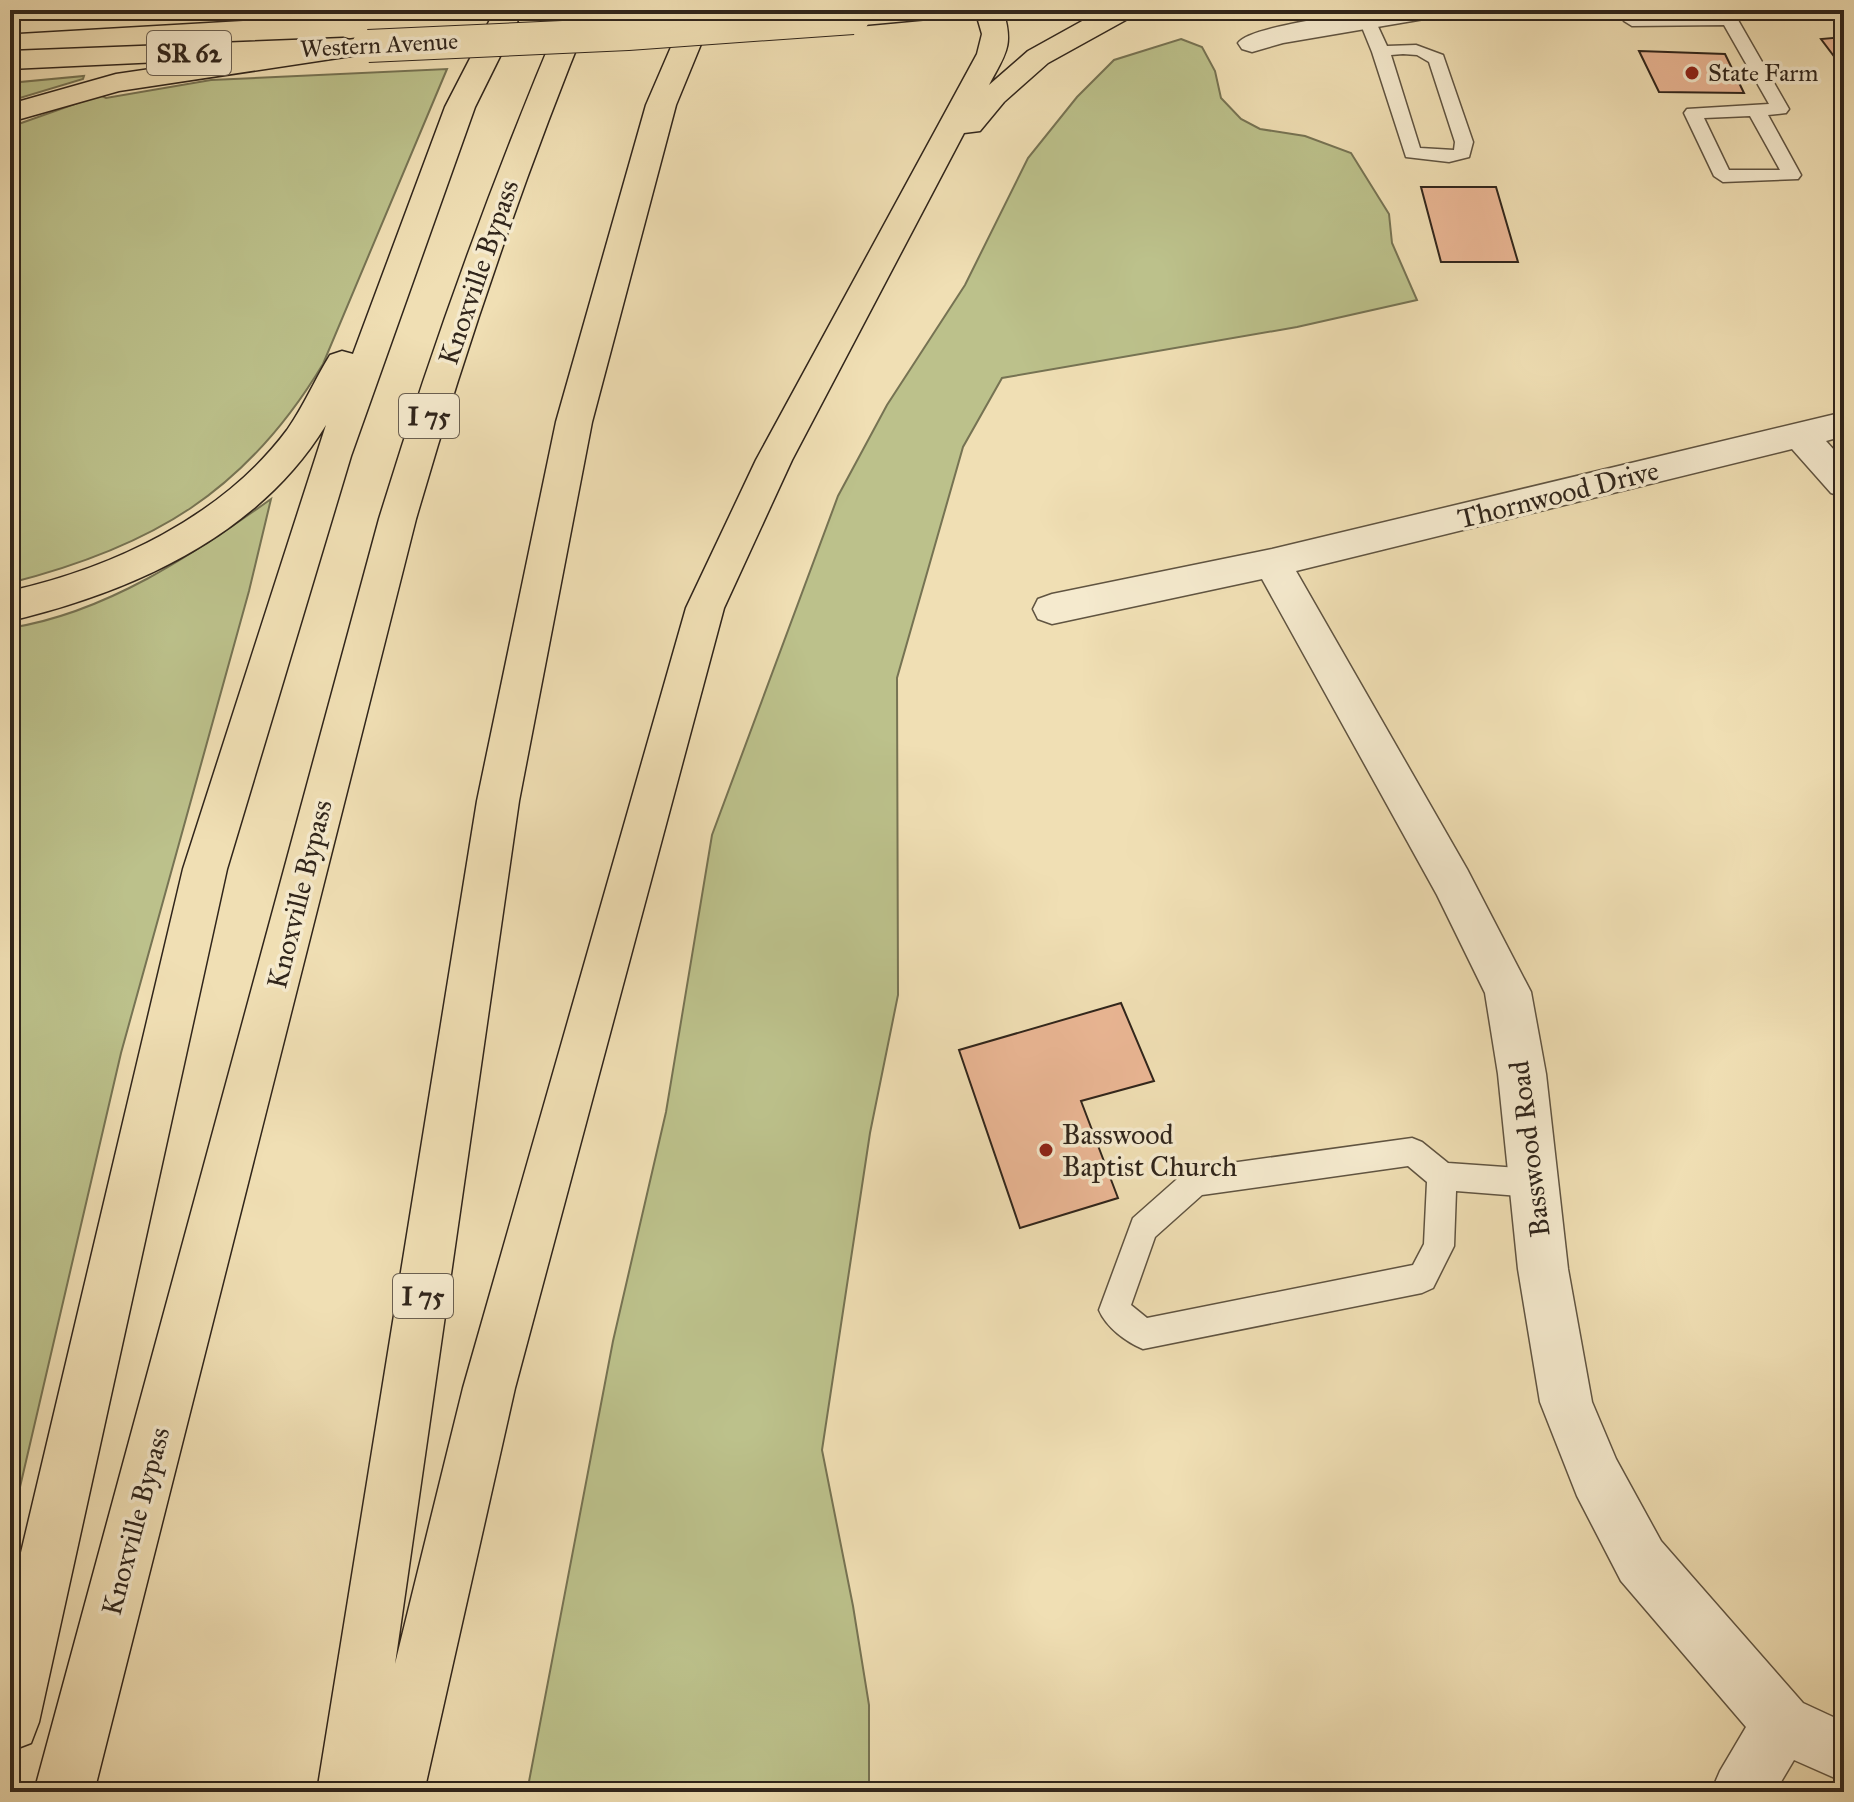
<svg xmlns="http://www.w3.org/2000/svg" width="1854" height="1802" font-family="'IM FELL Great Primer',serif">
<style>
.green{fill:#bcc18b;stroke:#767353;stroke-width:2}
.building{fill:#ebb795;stroke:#30251b;stroke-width:2}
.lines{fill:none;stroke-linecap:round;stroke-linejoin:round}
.lane-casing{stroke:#605441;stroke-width:3}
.street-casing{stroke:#605441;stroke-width:3}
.primary-casing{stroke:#30251b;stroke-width:3}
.highway-casing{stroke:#30251b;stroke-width:3}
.lane{fill:#f5eace;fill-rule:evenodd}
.street{fill:#f5eace;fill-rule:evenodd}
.primary{fill:#f0dfb4;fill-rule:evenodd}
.highway{fill:#f0dfb4;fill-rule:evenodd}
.primary-bridge-casing{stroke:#30251b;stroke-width:34;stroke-linecap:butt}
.primary-bridge{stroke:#f0dfb4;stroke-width:32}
.poi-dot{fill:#8f2418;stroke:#f5eace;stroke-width:3}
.labels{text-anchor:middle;stroke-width:7;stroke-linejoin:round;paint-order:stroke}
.far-street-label{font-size:24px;fill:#30251b;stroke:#f5eace}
.far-poi-label{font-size:24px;fill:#30251b;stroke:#f5eace;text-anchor:start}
.shield{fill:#f5eace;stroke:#6b6051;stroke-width:2}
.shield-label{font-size:26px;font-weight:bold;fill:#30251b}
.street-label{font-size:28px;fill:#30251b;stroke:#f5eace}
.poi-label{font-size:28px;fill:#30251b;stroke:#f5eace;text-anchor:start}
</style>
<rect width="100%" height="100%" fill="#f0dfb4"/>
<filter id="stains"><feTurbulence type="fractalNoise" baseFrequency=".0025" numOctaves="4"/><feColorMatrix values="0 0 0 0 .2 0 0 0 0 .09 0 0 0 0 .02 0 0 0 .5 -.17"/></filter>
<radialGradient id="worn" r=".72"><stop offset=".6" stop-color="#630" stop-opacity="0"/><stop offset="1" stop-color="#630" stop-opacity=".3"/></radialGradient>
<path class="green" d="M1181 39 1202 47 1215 71 1221 98 1241 119 1260 129 1305 136 1351 153 1389 214 1392 243 1417 300 1297 327 1002 378 963 447 897 678 898 995 870 1133 822 1450 853 1606 869 1705V1792H527L613 1341 666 1112 712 835 838 496 887 405 965 285 1028 158 1077 97 1114 60Z
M447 69 323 364C246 492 152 547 10 583V127L100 95 106 98 211 80Z
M84 76 83 79 10 101V83Z
M271 499 249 591 121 1053 10 1530V628C106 613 194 554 271 499Z"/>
<path class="building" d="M1844 37V58L1836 59 1821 39Z
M1639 51 1725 54 1744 93 1659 92Z
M1421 187H1496L1518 262H1441Z
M1121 1003 1154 1081 1081 1101 1118 1198 1020 1228 959 1050Z"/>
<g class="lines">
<g class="lane-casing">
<path id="lane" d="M1367 15 1375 20 1387 46 1416 45 1443 55 1473 142 1469 157 1449 162 1406 157 1372 52 1359 20ZM1403 54 1417 55 1429 62 1455 142 1454 150 1420 148 1391 55Z
M1730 15 1738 20 1789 109 1786 113 1768 115 1801 175 1798 179 1723 182 1714 176 1684 113 1687 109 1769 104 1724 25 1632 26 1624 21 1632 16ZM1750 116 1780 170H1729L1704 118Z
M1412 1138 1422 1142 1448 1163 1534 1169 1544 1173 1548 1183 1544 1193 1534 1197 1456 1191 1454 1246 1433 1288 1422 1293 1143 1349C1126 1342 1106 1327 1099 1310L1133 1218 1185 1172 1195 1168ZM1408 1166 1427 1182 1424 1244 1413 1265 1147 1318 1131 1305 1155 1237 1202 1195Z"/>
</g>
<g class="street-casing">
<path id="street" d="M1379 10H1444L1440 16 1430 18 1283 43 1252 52 1242 49 1238 43C1250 26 1353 14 1379 10Z
M1844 412V436L1826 441 1844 461V497L1831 493 1792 449 1296 571 1467 869 1531 992 1546 1074 1568 1269 1592 1402 1616 1459 1661 1541 1803 1703 1844 1722V1782L1794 1760 1775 1792H1711L1720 1771 1746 1727 1621 1581 1577 1496 1540 1402 1518 1269 1498 1074 1485 993 1437 895 1262 579 1052 624 1038 619 1033 609 1038 599 1052 594 1272 549Z"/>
</g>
<g class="primary-casing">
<path id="primary" d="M111 10H281L277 16 267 18 10 33V15Z
M851 10H953L949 16 939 18 853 26 843 24 839 18 843 12Z
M343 38 353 41 357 47 353 53 10 69V51Z"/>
</g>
<g class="highway-casing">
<path id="highway" d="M495 10H523L475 107 351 456 227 869 39 1722 31 1743 10 1751V1599L183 869 326 425C258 536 132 592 10 621V591C113 568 222 517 287 430 304 406 315 379 330 355L342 351 353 354 445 107Z
M564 10H592C524 177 466 346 416 519L94 1792H34L379 519C432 346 493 177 564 10Z
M687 10H715L676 105 592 422 519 801 395 1664 463 1388 686 608 756 460 977 54 982 34 975 10H1003C1014 46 1006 53 989 85L1028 51 1102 10H1137L1133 16 1048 63 1004 102 980 131 964 133 792 460 724 608 515 1388 424 1792H317L477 801 556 422 646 105Z
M368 37 378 40 382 46 378 52 119 91 10 122V104L116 74Z"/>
</g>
<use href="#lane" class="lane"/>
<use href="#street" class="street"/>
<use href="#primary" class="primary"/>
<use href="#highway" class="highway"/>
<g class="primary-bridge-casing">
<path id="primary-bridge" d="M368 46 628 34 853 18"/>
</g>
<use href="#primary-bridge" class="primary-bridge"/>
</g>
<g class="poi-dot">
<circle cx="1692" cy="73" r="8"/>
<circle cx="1046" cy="1150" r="8"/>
</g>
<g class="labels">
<g class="far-street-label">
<text transform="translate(379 45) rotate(-3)" y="8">Western Avenue</text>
</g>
<g class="far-poi-label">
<text x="1708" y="81">State Farm</text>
</g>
<g class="shield">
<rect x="147" y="31" width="84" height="44" rx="6"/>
<rect x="399" y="394" width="60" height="44" rx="6"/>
<rect x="393" y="1274" width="60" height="44" rx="6"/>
</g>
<g class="shield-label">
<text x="189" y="62">SR 62</text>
<text x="429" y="425">I 75</text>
<text x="423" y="1305">I 75</text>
</g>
<g class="street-label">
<text transform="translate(478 272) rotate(-71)" y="10">Knoxville Bypass</text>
<text transform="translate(1558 494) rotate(-14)" y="10">Thornwood Drive</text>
<text transform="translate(299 894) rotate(-76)" y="10">Knoxville Bypass</text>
<text transform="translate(1529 1149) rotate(-97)" y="10">Basswood Road</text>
<text transform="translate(135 1521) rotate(-75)" y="10">Knoxville Bypass</text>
</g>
<g class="poi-label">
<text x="1062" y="1144">Basswood<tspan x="1062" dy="32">Baptist Church</tspan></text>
</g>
</g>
<rect width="1854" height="1802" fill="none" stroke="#f0dfb4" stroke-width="40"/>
<rect x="12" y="12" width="1830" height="1778" fill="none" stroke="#30251b" stroke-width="4"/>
<rect x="20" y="20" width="1814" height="1762" fill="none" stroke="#30251b" stroke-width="2"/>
<rect width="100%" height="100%" filter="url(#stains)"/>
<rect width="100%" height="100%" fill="url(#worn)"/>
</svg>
